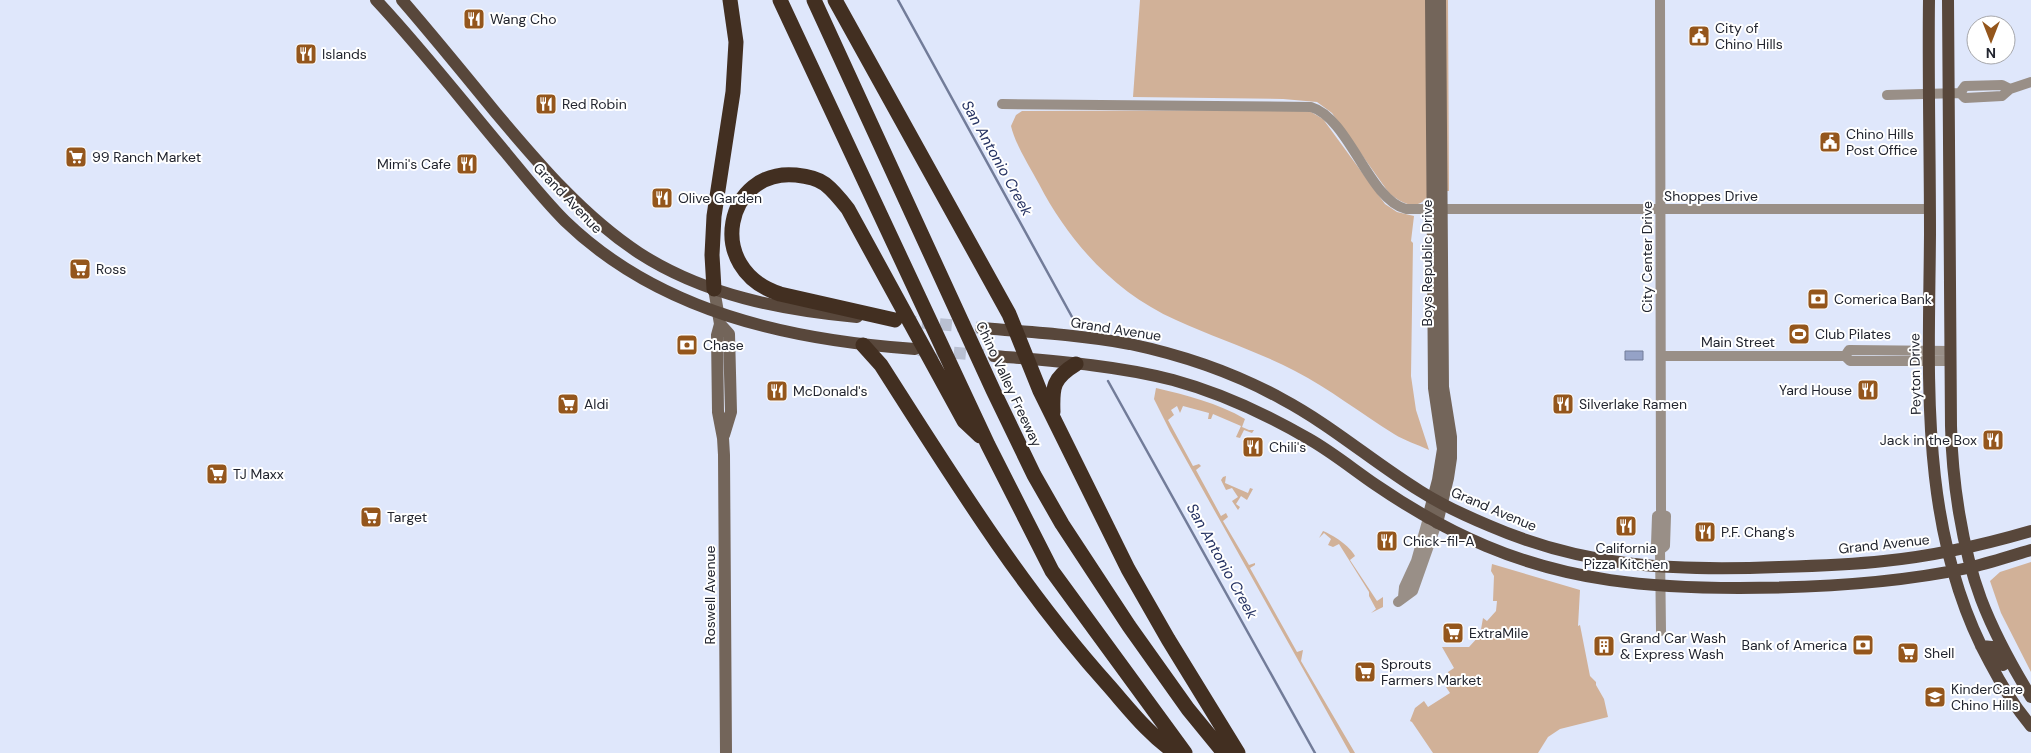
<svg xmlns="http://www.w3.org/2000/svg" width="2031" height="753" font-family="'DM Sans',sans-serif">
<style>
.green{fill:#d1b198}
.water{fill:#95a2c7;stroke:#727c99}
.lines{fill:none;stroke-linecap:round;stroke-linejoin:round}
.stream{stroke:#727c99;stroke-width:2.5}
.primary-tunnel{stroke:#b9c0d2;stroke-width:12;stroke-dasharray:12 6;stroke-linecap:butt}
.street{stroke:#998f87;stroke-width:10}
.secondary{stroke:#73655a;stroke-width:12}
.primary{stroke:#58473b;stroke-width:12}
.highway{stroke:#422f21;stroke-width:15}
.labels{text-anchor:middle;stroke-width:4;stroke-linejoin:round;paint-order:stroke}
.poi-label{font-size:14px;fill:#22252f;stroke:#fff;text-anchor:start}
.street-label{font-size:14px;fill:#22252f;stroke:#fff}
.water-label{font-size:15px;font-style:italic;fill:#263363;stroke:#fff}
</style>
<rect width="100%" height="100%" fill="#dfe7fb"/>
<path class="green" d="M1140 0H1426L1427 197C1416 212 1400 202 1389 193L1332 113 1317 102 1283 99 1133 97Z
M1445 0H1448L1449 191H1447Z
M1292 110 1311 112 1323 119 1385 204 1397 212 1414 216 1411 241 1413 243 1411 376 1416 410 1429 450C1417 444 1405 441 1394 434 1360 413 1330 389 1295 371 1257 351 1215 338 1176 320 1115 293 1069 242 1039 184 1030 167 1015 144 1011 126L1016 115 1022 111Z
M1156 388C1186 395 1218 403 1245 419L1242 427 1249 430H1254L1252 433 1244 430 1240 438 1236 437 1241 426 1213 414 1211 419H1208L1209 413 1183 406 1180 413 1177 406 1171 410 1174 415 1168 420 1193 466 1199 464 1201 466 1196 470 1221 516 1226 513 1228 517 1223 521 1249 565 1255 563V565L1250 568 1297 652 1303 650 1301 661 1355 753H1350L1170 431 1154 399Z
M1226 476 1225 483 1248 493 1250 488 1253 489 1247 500 1241 496 1236 504 1240 507 1238 510 1232 501 1238 497 1232 488 1226 490 1221 480 1223 477Z
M1323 531C1333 535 1350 546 1355 556L1350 560 1377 601 1383 597V607L1371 613 1376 609 1369 596V592L1339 544 1333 547 1328 545 1331 539 1324 533 1319 538Z
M2031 562V672L2001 613 1990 581 2000 572Z
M1492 564 1580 590 1578 626 1580 625 1590 676 1596 682V685L1604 699 1608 717 1560 729 1548 737 1538 753H1433L1412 722 1410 721 1415 708 1424 701 1428 707 1450 693 1446 687 1450 678 1448 672 1454 668 1442 647H1469L1480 635 1483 618 1487 621 1496 611 1497 601H1493L1494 576 1491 571Z"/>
<path class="water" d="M1625 351H1643V360H1625Z"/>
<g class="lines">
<path class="stream" d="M898 0 1077 326
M1108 381 1315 753"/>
<path class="primary-tunnel" d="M904 321 981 328
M918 350 994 356"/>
<path class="street" d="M1960 93 1965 86 2002 85 2010 89
M1887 95 1960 93 1965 98 2002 96 2010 89 2031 82
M1002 104 1311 107C1349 118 1369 200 1406 209H1930
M1662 356H1845L1850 361H1951
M1845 356 1849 350 1951 351
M1660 550 1665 546 1666 516 1661 514V511L1660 0
M1403 597 1404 587 1416 561 1428 518
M1398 602 1413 591 1437 523
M1661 631 1660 550 1656 545 1657 516 1661 514"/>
<path class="secondary" d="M714 289 720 324 717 335 718 412 723 438 724 455 726 753
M720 324 729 334 731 412 724 435
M1428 518 1438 480 1443 449 1434 388 1431 0
M1437 523 1448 478 1451 458V437L1443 387 1440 0"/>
<path class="primary" d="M376 0C421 48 463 102 506 153 525 176 544 200 565 221 659 312 789 340 915 349
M402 0C434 37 465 75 496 113 539 164 583 216 639 253 704 295 781 310 857 317
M1929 0C1928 78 1930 156 1930 234 1929 379 1918 531 1990 663 2002 686 2014 706 2031 726
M1948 0 1951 426C1952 480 1962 548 1981 599 1994 633 2012 666 2031 697
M981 328C1030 332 1082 335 1130 344 1182 355 1235 373 1282 399 1331 425 1373 462 1420 491 1442 505 1466 516 1490 526 1587 568 1675 571 1779 567 1814 566 1849 565 1884 561 1934 556 1983 545 2031 531
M994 356C1054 361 1115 365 1173 380 1221 393 1266 414 1309 439 1332 452 1354 470 1376 485 1411 509 1448 530 1486 546 1569 581 1650 588 1739 588 1816 588 1892 584 1968 568 1989 563 2010 556 2031 550
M1981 646 1992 647 2003 665"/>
<path class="highway" d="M780 0 988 445 1052 571 1185 753
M814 0 993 390 1034 475 1062 524 1129 626 1188 709 1224 753
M835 0 1009 314 1040 391 1128 569 1168 639 1238 753
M714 289 712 255 714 216 733 92 736 42 730 0
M895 320 780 294C703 269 726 168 796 175 806 176 817 178 825 184 834 191 841 200 848 209L964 421 980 436
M863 345 881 365C952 476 1021 588 1109 686 1130 710 1150 736 1176 753
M1053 412C1052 387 1053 378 1076 364"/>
</g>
<defs>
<g id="restaurant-square" transform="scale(1.125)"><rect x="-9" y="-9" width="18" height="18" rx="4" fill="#94561c" stroke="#fff"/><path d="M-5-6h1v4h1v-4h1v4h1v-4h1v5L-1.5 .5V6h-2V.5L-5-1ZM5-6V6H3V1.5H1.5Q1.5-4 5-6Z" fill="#fff"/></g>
<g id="civic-square" transform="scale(1.125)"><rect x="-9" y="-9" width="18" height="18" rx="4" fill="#94561c" stroke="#fff"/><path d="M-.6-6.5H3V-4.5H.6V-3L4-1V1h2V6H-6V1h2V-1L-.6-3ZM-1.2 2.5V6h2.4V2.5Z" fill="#fff"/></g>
<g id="supermarket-square" transform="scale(1.125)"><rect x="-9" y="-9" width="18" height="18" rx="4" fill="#94561c" stroke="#fff"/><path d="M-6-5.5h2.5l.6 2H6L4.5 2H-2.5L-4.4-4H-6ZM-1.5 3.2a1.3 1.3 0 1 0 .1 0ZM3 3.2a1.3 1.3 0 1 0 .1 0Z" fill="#fff"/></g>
<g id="bank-square" transform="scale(1.125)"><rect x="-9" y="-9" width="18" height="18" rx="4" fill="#94561c" stroke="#fff"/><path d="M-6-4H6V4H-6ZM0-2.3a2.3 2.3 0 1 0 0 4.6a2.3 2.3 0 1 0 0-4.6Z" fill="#fff"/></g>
<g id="stadium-square" transform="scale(1.125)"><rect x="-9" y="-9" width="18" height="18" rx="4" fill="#94561c" stroke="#fff"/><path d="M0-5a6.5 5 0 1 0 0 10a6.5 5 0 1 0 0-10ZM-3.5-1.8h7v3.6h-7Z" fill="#fff"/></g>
<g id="building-square" transform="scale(1.125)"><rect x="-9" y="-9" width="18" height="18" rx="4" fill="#94561c" stroke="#fff"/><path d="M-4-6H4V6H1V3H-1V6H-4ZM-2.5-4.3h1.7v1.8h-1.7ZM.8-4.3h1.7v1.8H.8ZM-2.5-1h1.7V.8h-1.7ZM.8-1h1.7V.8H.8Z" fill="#fff"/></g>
<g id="school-square" transform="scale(1.125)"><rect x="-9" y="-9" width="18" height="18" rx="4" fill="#94561c" stroke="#fff"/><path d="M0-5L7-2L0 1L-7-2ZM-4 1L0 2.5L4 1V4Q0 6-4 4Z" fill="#fff"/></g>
</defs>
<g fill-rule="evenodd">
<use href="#restaurant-square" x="474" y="19"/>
<use href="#civic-square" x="1699" y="36"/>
<use href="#restaurant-square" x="306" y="54"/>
<use href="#restaurant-square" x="546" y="104"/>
<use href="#civic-square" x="1830" y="142"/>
<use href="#supermarket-square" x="76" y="157"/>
<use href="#restaurant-square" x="467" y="164"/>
<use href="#restaurant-square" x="662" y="198"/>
<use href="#supermarket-square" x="80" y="269"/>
<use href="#bank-square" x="1818" y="299"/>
<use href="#stadium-square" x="1799" y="334"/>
<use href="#bank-square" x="687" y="345"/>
<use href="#restaurant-square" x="1868" y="390"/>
<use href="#restaurant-square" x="777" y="391"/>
<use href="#supermarket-square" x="568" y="404"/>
<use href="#restaurant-square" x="1563" y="404"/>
<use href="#restaurant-square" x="1993" y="440"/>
<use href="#restaurant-square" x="1253" y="447"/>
<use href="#supermarket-square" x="217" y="474"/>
<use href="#supermarket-square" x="371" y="517"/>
<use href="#restaurant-square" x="1626" y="526"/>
<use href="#restaurant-square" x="1705" y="532"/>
<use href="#restaurant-square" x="1387" y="541"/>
<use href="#supermarket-square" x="1453" y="633"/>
<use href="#bank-square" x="1863" y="645"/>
<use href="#building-square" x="1604" y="646"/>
<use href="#supermarket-square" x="1908" y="653"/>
<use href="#supermarket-square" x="1365" y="672"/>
<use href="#school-square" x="1935" y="697"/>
</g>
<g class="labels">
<g class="poi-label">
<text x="490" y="24">Wang Cho</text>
<text x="1715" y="33">City of<tspan x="1715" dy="16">Chino Hills</tspan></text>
<text x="322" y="59">Islands</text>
<text x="562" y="109">Red Robin</text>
<text x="1846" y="139">Chino Hills<tspan x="1846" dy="16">Post Office</tspan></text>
<text x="92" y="162">99 Ranch Market</text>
<text x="451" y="169" text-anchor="end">Mimi's Cafe</text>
<text x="678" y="203">Olive Garden</text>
<text x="96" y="274">Ross</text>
<text x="1834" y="304">Comerica Bank</text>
<text x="1815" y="339">Club Pilates</text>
<text x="703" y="350">Chase</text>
<text x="1852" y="395" text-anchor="end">Yard House</text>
<text x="793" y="396">McDonald's</text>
<text x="584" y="409">Aldi</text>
<text x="1579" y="409">Silverlake Ramen</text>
<text x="1977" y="445" text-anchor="end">Jack in the Box</text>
<text x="1269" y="452">Chili's</text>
<text x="233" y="479">TJ Maxx</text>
<text x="387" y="522">Target</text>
<text x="1721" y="537">P.F. Chang's</text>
<text x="1403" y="546">Chick-fil-A</text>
<text x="1626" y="553" text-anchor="middle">California<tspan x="1626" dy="16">Pizza Kitchen</tspan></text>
<text x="1469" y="638">ExtraMile</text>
<text x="1620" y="643">Grand Car Wash<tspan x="1620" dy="16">&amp; Express Wash</tspan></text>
<text x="1847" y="650" text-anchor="end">Bank of America</text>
<text x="1924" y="658">Shell</text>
<text x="1381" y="669">Sprouts<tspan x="1381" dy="16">Farmers Market</tspan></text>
<text x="1951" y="694">KinderCare<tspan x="1951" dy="16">Chino Hills</tspan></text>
</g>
<g class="street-label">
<text x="1711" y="201">Shoppes Drive</text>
<text transform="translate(568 198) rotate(46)" y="5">Grand Avenue</text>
<text transform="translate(1647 257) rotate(-90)" y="5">City Center Drive</text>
<text transform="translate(1427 263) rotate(-90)" y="5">Boys Republic Drive</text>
<text transform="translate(1116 329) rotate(9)" y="5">Grand Avenue</text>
<text x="1738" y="347">Main Street</text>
<text transform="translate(1915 374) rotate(-91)" y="5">Peyton Drive</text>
<text transform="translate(1009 384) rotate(65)" y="5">Chino Valley Freeway</text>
<text transform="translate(1494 509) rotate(23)" y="5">Grand Avenue</text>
<text transform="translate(1884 544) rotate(-6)" y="5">Grand Avenue</text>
<text transform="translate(710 595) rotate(-90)" y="5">Roswell Avenue</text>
</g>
<g class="water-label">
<text transform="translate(997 158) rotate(61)" y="5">San Antonio Creek</text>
<text transform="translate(1222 561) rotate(61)" y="5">San Antonio Creek</text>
</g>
</g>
<g transform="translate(1991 40) rotate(180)"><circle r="24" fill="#ffffff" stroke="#a7a8ac"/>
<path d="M0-4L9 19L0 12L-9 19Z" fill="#94561c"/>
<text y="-8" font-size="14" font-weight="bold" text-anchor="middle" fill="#22252f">N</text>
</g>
</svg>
